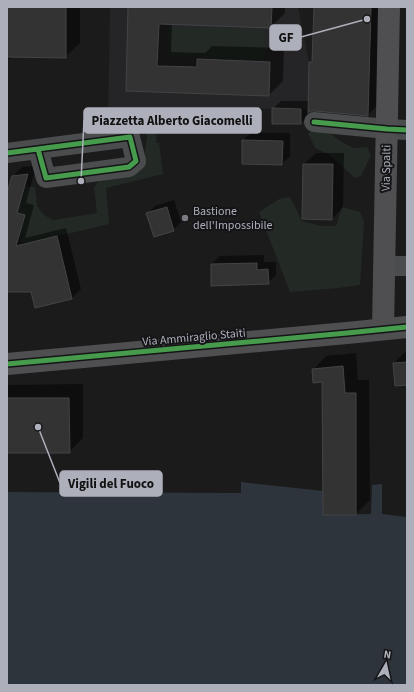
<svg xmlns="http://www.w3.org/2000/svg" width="414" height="692" font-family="'Source Sans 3',sans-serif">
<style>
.built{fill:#252527}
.green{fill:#232a25}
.water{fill:#2e343c}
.shadow{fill:#0007}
.building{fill:#333;stroke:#434447}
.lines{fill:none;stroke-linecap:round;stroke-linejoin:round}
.street{stroke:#4b4c4d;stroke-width:20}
.secondary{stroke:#4f4f52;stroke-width:22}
.cycleway-casing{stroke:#151517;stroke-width:8}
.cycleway{stroke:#469c4c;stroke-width:5}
.poi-dot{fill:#7a7b82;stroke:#151517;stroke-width:1.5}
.labels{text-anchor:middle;stroke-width:4;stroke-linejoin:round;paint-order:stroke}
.street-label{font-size:12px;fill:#adafba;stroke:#151517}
.poi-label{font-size:12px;fill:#adafba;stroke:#151517;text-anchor:start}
.leader{fill:none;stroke:#adafba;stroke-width:1.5}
.callout-dot{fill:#adafba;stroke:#151517;stroke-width:1.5}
.callout{fill:#adafba;stroke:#adafba;stroke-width:1.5}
.callout-label{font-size:13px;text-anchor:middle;font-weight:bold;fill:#111}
</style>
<rect width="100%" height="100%" fill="#1b1b1b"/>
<polygon class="built" points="110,7 298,7 309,62 308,109 213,108 108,118"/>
<g class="green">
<polygon points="167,26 265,29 264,60 166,56"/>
<polygon points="158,113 156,143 159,143 163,174 106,188 109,224 33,242 20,242 21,228 25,215 17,213 24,186 35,187 37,206 44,215 53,220 97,213 94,187 98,182 137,169 142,161 145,152 150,114"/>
<polygon points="322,125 337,139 353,148 367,147 371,155 361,176 355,178 330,155 315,148 308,133"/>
<polygon points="290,197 302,221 321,226 336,226 342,207 360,212 364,222 360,285 338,288 290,292 259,212 281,198"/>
</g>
<polygon class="water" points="241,482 323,491 323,515 371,514 372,485 382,484 382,514 407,517 407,685 7,685 7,492 241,493"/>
<g class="shadow">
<polygon points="7,7 80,7 80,43 65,57 12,56 7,61"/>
<polygon points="129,7 285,7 285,13 271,27 172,23 171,52 205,53 212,46 284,48 283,81 269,95 127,90"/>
<polygon points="315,7 384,7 381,101 368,115 315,110 308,111 308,116 301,123 273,109 281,101 309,101 310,63 313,59"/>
<polygon points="251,133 290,133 290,156 282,164 243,140"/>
<polygon points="316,153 344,153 343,207 332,219 303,218 304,164"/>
<polygon points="36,166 26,203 34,205 25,238 66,228 81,289 72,298 32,291 7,291 7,197 12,177 22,167"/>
<polygon points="174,200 181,222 173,230 148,214 155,206"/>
<polygon points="264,255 264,262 276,262 276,275 268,283 212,285 212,264 220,256"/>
<polygon points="405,352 407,352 407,384 394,363"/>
<polygon points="356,353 358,380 369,380 370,500 356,514 324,514 323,381 313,370 326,356"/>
<polygon points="83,384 83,438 69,452 7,452 7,386 8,385"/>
</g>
<g class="building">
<polygon points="7,7 66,7 66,58 7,57"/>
<polygon points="128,7 272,7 271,28 159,24 157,66 197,67 197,59 270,62 269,96 126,91"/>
<polygon points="314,7 371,7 368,116 315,111 310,111 308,113 309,62 312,62"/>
<polygon points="272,108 301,109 301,124 272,124"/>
<polygon points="242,140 283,141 282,165 242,164"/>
<polygon points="303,164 333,164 332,220 302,219"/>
<polygon points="28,174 17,213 25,215 16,246 57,236 72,299 35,308 31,292 7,292 7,193 12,176"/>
<polygon points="167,207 174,231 154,237 146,213"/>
<polygon points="257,263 257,270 268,269 269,284 211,286 211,264"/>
<polygon points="407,362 407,385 395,386 393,363"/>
<polygon points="343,366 345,393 356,393 356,515 323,515 322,382 313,383 312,369"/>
<polygon points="7,398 69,398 70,453 7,453"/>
</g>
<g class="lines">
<g class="street">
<polyline points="314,122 387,129 407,130"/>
<polyline points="7,153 130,137 136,161 129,167 46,178 38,149"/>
<polyline points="384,266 407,266"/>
</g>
<g class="secondary">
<polyline points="383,329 389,7"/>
<polyline points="7,364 347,333 407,327"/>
</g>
<g class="cycleway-casing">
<g id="cycleway">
<polyline points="314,122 387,129 407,130"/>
<polyline points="7,153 130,137 136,161 129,167 46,178 38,149"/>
<polyline points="7,364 347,333 407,327"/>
</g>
</g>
<use href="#cycleway" class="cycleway"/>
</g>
<circle class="poi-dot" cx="185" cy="218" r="4"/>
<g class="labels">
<g class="street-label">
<text transform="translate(386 168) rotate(-89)" y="4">Via Spalti</text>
<text transform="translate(194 337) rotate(-5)" y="4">Via Ammiraglio Staiti</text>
</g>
<g class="poi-label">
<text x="193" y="215">Bastione<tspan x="193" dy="14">dell'Impossibile</tspan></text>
</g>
</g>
<path class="leader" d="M367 19L301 37M81 181L84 120M38 427L60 483"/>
<g class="callout-dot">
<circle cx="367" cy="19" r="4"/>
<circle cx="81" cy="181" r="4"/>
<circle cx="38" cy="427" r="4"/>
</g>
<g class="callout">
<rect x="270" y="25" width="31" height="25" rx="4"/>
<rect x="84" y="108" width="177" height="25" rx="4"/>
<rect x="60" y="471" width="102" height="25" rx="4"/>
</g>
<g class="callout-label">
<text x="286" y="42">GF</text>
<text x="172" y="125">Piazzetta Alberto Giacomelli</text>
<text x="111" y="488">Vigili del Fuoco</text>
</g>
<rect width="414" height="692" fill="none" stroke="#adafba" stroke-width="16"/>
<g transform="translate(386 664) rotate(9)" stroke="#151517" stroke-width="3" paint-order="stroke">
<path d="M0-3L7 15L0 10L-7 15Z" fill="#adafba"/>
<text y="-6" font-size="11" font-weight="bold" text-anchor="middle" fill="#adafba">N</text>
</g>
</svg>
